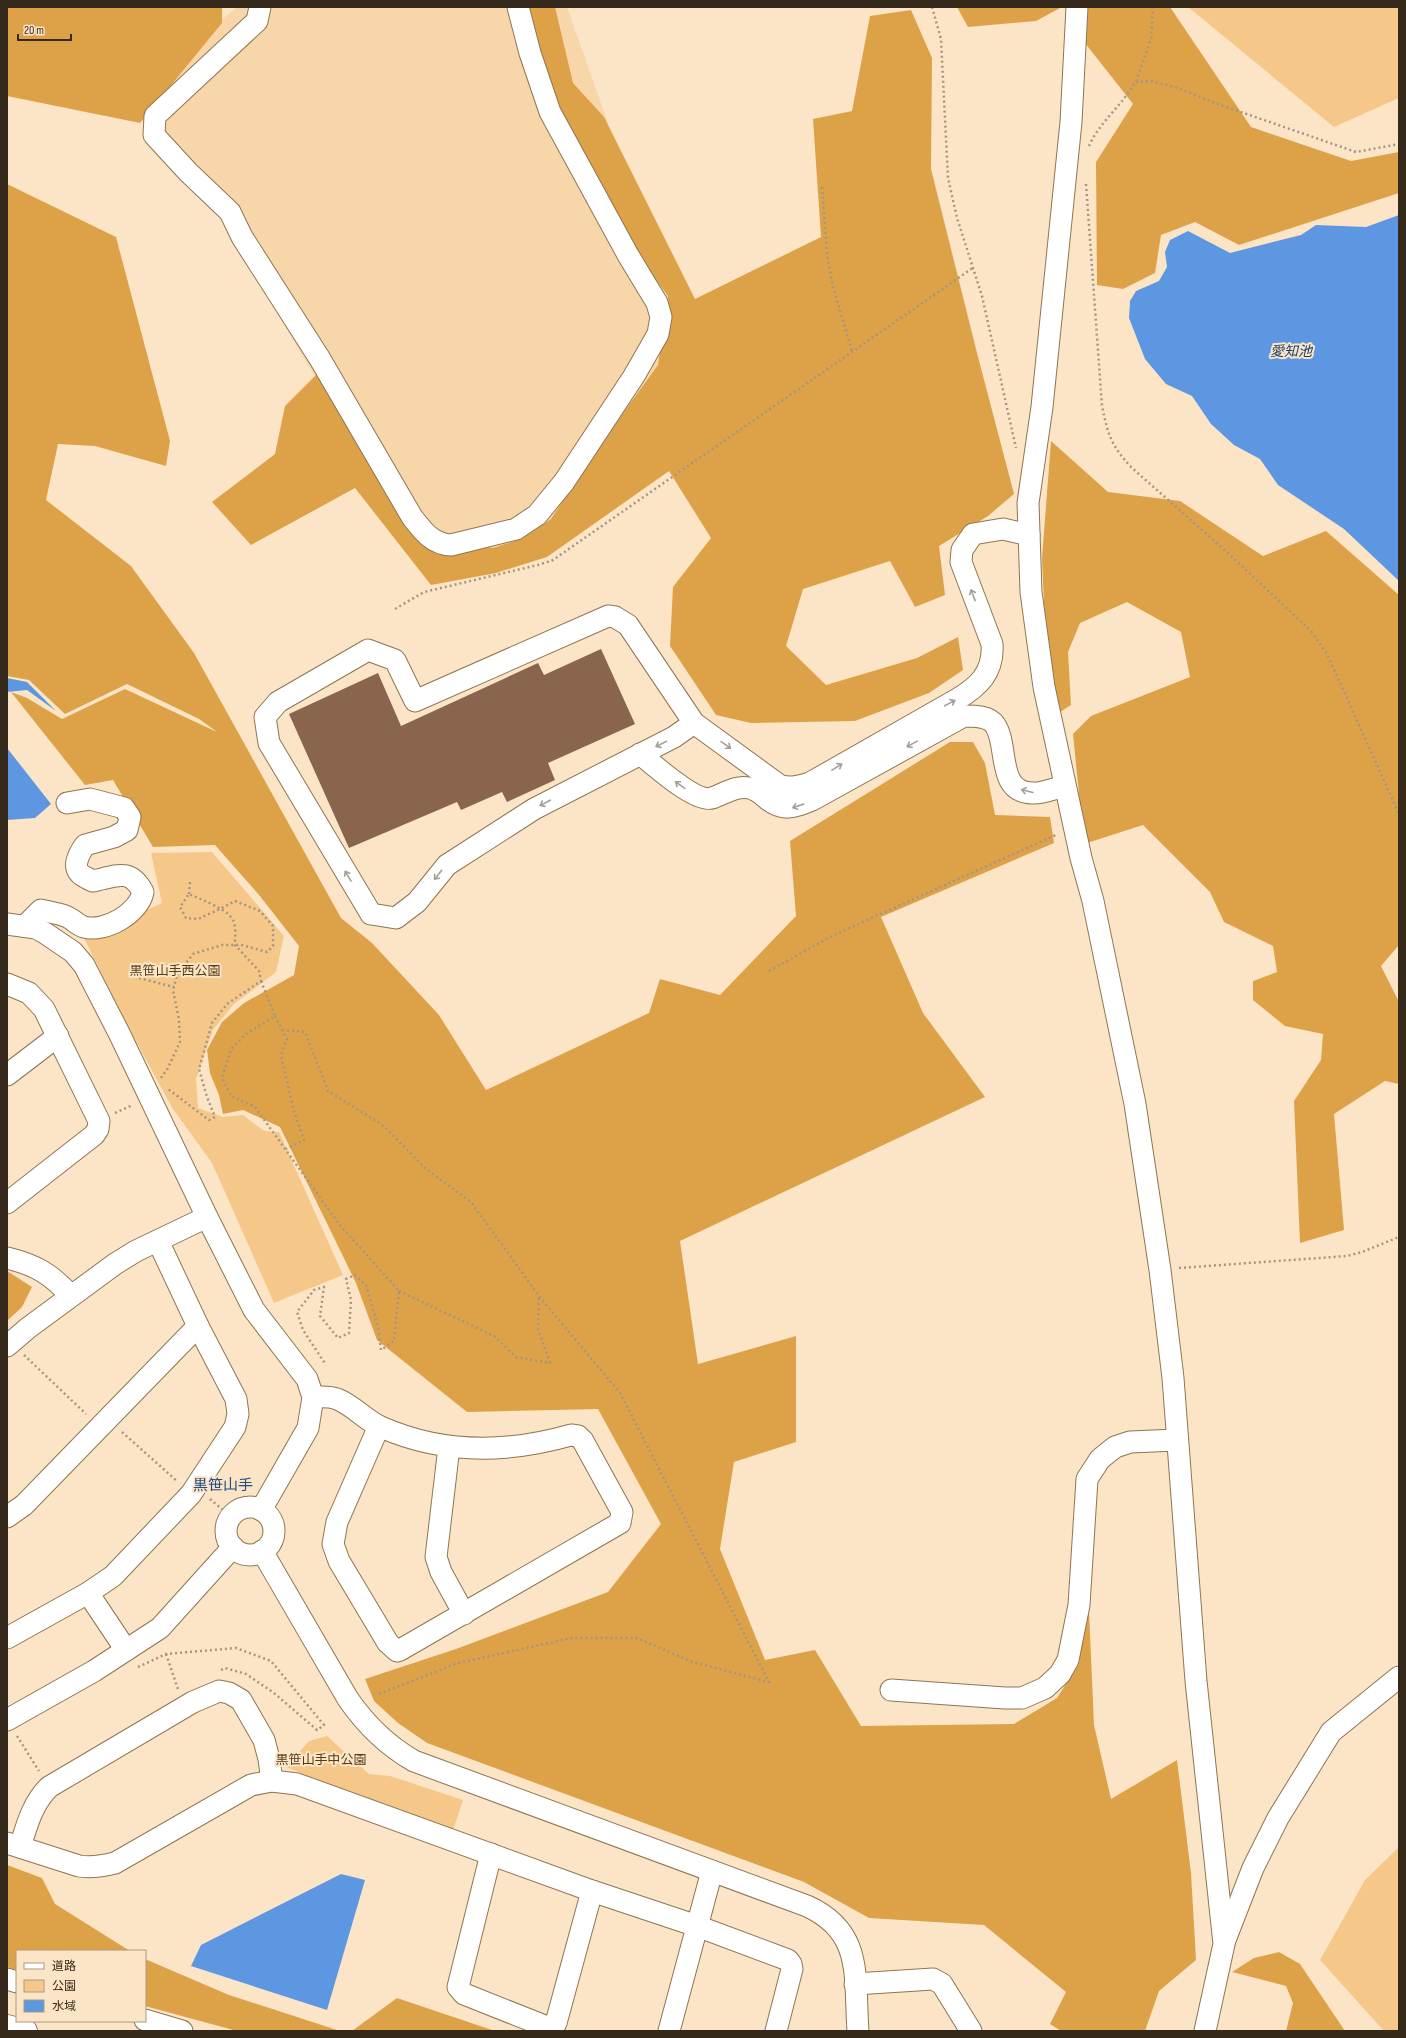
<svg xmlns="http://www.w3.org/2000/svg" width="1406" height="2038" font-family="'Sofia Sans Condensed','Noto Sans JP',sans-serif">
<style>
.built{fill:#f7d6a9}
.green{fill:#f5c88a}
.forest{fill:#dda247}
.water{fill:#5d97e2}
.building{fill:#89654d}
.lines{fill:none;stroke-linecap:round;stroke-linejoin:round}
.minor-casing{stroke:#8e7552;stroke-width:23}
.highway-casing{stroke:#8e7552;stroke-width:24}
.path{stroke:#a7957d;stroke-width:2.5;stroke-dasharray:2 3;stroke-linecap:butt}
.minor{stroke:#fff;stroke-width:21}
.highway{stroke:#fff;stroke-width:22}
.oneway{stroke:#a49f98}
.labels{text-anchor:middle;stroke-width:4;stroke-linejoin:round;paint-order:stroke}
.park-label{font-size:13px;fill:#533b15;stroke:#fce5c6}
.water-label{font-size:14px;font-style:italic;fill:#173e6f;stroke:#fce5c6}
.quarter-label{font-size:15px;fill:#244e83;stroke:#fce5c6}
</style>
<rect width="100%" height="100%" fill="#fce5c6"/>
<polygon class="built" points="237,7 567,7 689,353 549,537 490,558 414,543 220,217 125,100"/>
<g class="green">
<polygon points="1188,7 1399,7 1399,98 1334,127"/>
<polygon points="212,852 284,936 276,972 233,1005 213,1030 196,1079 198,1108 223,1117 243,1115 264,1131 279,1132 343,1275 274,1303 212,1163 173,1109 126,1023 84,938 162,903 151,853"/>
<polygon points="327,1736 369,1774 390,1776 463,1800 452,1833 286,1767 309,1741"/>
<polygon points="1399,1847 1399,2031 1384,2031 1320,1960 1365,1880"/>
</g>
<g class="forest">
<polygon points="7,7 222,7 222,23 140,123 7,96"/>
<polygon points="513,7 555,7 573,83 604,117 695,299 821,237 813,119 852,111 870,16 911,10 932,58 931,169 977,353 1014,494 988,516 939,546 945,595 915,607 890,561 803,589 786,646 826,685 917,658 958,637 963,670 929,693 855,721 751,723 716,715 670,646 673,587 711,538 669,471 547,557 496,573 431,585 355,488 251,545 212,502 275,454 285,406 321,370 426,541 493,548 521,539 551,519 602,442 658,365 668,296 622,234 543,104"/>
<polygon points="957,7 1062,7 1036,21 968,27"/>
<polygon points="1083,7 1170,7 1251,127 1351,161 1399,152 1399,193 1239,245 1195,222 1161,235 1155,273 1123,289 1097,285 1096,162 1133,104 1081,38"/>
<polygon points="7,184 116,237 170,441 166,466 95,446 58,444 46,500 131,566 194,653 341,918 372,943 439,1015 486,1090 649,1013 660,979 720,995 796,916 790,841 950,742 973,742 985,763 995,815 1050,817 1054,843 881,917 923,1013 985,1097 680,1241 698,1364 796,1336 796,1442 734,1462 720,1549 765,1660 815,1650 861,1726 1014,1724 1057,1698 1079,1664 1088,1588 1094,1725 1111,1799 1177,1760 1191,1873 1196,1960 1159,1991 1145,2031 1061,2031 1050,2024 1066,1992 984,1925 869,1918 804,1882 427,1743 398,1723 374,1701 365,1679 456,1649 608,1592 661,1524 598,1409 467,1412 377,1340 356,1283 280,1127 243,1110 223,1114 219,1095 210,1073 207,1050 222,1022 244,1003 294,975 299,946 259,895 215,845 153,847 113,780 85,785 11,692 27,698 62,719 125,689 217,732 199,719 127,684 65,714 29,680 7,676"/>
<polygon points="1051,441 1108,492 1180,501 1263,556 1326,531 1399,595 1399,945 1381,966 1399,1002 1399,1084 1385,1081 1334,1114 1344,1230 1300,1243 1294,1101 1321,1060 1323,1034 1285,1026 1253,1000 1253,981 1277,972 1273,946 1224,922 1210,892 1143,825 1084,844 1073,734 1091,716 1190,677 1181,632 1127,602 1080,623 1068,652 1071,705 1060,712 1047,673 1042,558"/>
<polygon points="7,1271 32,1287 22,1307 7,1321"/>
<polygon points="7,1865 42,1878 55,1904 130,1951 17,1951 17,1970 7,1967"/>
<polygon points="1279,1952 1300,1964 1345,2031 1286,2031 1293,2003 1286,1986 1232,1972 1254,1958"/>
<polygon points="145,1959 229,1995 340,2031 237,2031 145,2006"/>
<polygon points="397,1998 495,2031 352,2031"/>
</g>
<g class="water">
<polygon points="1399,215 1399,581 1344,529 1278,485 1260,459 1234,445 1211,424 1192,396 1166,384 1145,359 1129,318 1130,301 1136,291 1159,281 1167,267 1165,252 1170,240 1188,231 1230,253 1301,235 1316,225 1366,227"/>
<polygon points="7,678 27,682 56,711 27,690 7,692"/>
<polygon points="7,748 51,804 35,818 7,820"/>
<polygon points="341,1874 365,1880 327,2010 191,1966 201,1945"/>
</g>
<polygon class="building" points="601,649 635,724 548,763 555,780 507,802 502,792 461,810 457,802 349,848 289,714 378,673 401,726 538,663 544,675"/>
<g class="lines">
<g class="minor-casing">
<g id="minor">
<path d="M260,7l-3,14 -102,95 -1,19 34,37 42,40 12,25 78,122 92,158c11,14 20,27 39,28l65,-16 21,-14 27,-33 70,-106 24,-42 3,-17 -4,-14 -29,-48 -78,-143 -20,-59 -12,-46"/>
<polyline points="1077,7 1071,122 1042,407 1028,503 1031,592 1044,687 1081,858 1093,901 1135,1104 1160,1270 1173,1378 1196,1681 1224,1944 1205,2031"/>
<path d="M694,723l-20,14 -140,72 -87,56 -30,37 -21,16 -25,-4 -102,-171 -4,-26 13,-15 90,-52 27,10 20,41 193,-85 7,1 13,8 66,98 85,62c11,4 21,1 31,-2l146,-83c22,-13 38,-27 36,-56l-31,-82 1,-12 11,-16 30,-5 26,6"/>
<path d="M640,754c13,10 55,49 72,44 12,-4 24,-13 37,-10 6,1 11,5 16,9 16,15 29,11 47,3l152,-84c11,0 25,0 31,9 14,20 1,67 37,68 10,1 23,-5 33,-7"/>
<polyline points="7,924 36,928 45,933 73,952 84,965 119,1033 207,1217 254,1310 307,1379 313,1397 308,1428 261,1510"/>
<path d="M25,926l16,-16c7,2 16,3 24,6 7,2 12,9 19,11 21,6 55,-14 59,-35 -11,-21 -22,-18 -41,-13 -3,0 -7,2 -9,2 -3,-1 -6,-3 -8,-4 -15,-7 -7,-22 0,-32l29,-8 13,-7 3,-13 -6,-9 -34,-9 -23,4"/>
<polyline points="7,984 29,993 44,1009 99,1121 98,1129 94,1135 7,1203"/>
<polyline points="7,1075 58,1036"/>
<path d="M7,1258c29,7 44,16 64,38"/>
<polyline points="7,1346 28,1328 115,1264 136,1251 207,1217"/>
<path d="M313,1397c7,0 17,-1 24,2 16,6 28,21 44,28 61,27 127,26 190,8l7,1 5,5 39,71 -2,11 -220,127 -3,1 -9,-8 -49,-82 -6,-17 4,-22 42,-96"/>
<polyline points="449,1447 436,1557 441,1572 464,1614"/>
<circle cx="250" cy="1531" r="24"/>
<polyline points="7,1517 24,1505 198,1326"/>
<path d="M262,1551l86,148c18,26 38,46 66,62l393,145c57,26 47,71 51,125"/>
<polyline points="88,1593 126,1650"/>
<polyline points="7,1638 88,1593 113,1576 191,1494 235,1427 238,1414 236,1399 198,1326 158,1241"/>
<polyline points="891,1690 1005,1698 1022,1698 1045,1688 1060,1674 1068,1660 1079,1605 1087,1479 1100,1459 1115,1447 1130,1442 1177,1440"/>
<polyline points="7,1720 94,1671 160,1628 233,1547"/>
<path d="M7,1843l72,23c13,2 24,0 36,-3l136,-78 21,-4 25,3 295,107 105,35 91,34 3,4 1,5 -16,62"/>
<path d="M20,1847c7,-22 12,-43 29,-60l144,-85 26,-11 10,2 12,7 23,40 5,19 3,22"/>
<polyline points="491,1854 458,1987 464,1994 547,2027 552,2027 556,2023 592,1891"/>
<polyline points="1225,1940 1253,1868 1278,1818 1331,1732 1399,1677"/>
<polyline points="7,1979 17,1982"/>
<polyline points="855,1984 933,1979 942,1984 971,2031"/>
<polyline points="145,2020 182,2031"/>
<polyline points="669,2031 712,1871"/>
</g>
</g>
<g class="highway-casing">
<polyline id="highway" points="7,2026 26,2031"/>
</g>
<g class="path">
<polyline points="932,7 941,39 948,178 957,218 982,296 1016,448"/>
<polyline points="1136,81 1151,39 1153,7"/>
<path d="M1089,146c11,-25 34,-41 46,-64l15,-1 25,6 40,16 141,49 43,-8"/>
<path d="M1086,184l16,222c6,29 9,39 29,61l97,86 83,78 16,23 72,160"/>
<polyline points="822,187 827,254 833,287 852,351"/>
<polyline points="395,609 424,592 538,565 553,560 974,267"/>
<polyline points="189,894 190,882"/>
<polyline points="769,971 834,935 1058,834"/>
<polyline points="139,978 174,987"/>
<polyline points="261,981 275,1016 246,1034 231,1049 222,1078 231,1096 255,1107 339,1224 399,1291 394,1341 381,1350 378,1327 366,1285 355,1275 346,1279 351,1300 349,1333 338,1338 320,1316 324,1287 314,1290 297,1312 303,1330 326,1365"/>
<polyline points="275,1016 287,1039 281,1055 293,1108 304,1140 286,1149"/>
<polyline points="282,1030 305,1032 328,1091 384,1126 425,1168 471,1202 539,1296 620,1393 769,1682 692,1662 637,1638 572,1638 458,1663 379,1694"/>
<path d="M161,1078l7,-10 12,-26 -1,-22 -6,-30 4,-15 16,-21 29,-9h20l25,7 6,-6v-20l-13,-15 -25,-10 -15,8 -22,10 -12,-1 -6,-11 9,-13c11,5 35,14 42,23 6,7 4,20 4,28l24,26 2,10 -34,23 -15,19 -13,46 8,28 8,20 -6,3 -41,-31"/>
<polyline points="115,1113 133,1105"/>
<polyline points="1179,1268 1347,1256 1362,1252 1399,1237"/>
<polyline points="399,1291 494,1336 516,1357 550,1363 538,1329 539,1297"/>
<polyline points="24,1355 86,1414"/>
<polyline points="122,1432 178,1482"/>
<polyline points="210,1499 231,1517"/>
<polyline points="166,1654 178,1689"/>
<polyline points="138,1667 166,1654 236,1648 271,1661 324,1725 317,1730 274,1693 246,1674 225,1668 219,1671"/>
<polyline points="17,1736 39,1771"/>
</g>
<use href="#minor" class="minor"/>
<use href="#highway" class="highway"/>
</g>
<defs><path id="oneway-shaft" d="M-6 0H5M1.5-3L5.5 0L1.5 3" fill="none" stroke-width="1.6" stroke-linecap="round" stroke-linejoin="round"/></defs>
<g class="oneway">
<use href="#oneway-shaft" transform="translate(973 595) rotate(-111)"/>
<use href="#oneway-shaft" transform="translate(950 703) rotate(-28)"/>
<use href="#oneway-shaft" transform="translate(661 744) rotate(154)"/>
<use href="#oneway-shaft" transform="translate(912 744) rotate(151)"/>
<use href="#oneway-shaft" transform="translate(726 745) rotate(35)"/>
<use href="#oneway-shaft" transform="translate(837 767) rotate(-31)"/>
<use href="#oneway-shaft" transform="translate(680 785) rotate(-145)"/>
<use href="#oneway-shaft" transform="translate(1027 791) rotate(-166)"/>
<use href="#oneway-shaft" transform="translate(545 803) rotate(152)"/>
<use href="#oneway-shaft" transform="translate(798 806) rotate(161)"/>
<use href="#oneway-shaft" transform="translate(438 875) rotate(128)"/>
<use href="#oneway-shaft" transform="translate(348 876) rotate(-121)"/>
</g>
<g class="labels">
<g class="park-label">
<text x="175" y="975">黒笹山手西公園</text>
<text x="321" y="1764">黒笹山手中公園</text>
</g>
<g class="water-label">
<text x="1291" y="356">愛知池</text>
</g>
<g class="quarter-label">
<text x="223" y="1490">黒笹山手</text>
</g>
</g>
<rect width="1406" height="2038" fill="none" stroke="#34291a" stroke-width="16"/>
<rect x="16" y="1950" width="130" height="72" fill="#fce5c6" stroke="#ac9a81"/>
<rect x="24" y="1963" width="20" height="6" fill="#ffffff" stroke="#ac9a81"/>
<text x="52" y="1970" font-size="12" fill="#34291a">道路</text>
<rect x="24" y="1980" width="20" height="12" fill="#f5c88a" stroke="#ac9a81"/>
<text x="52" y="1990" font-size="12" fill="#34291a">公園</text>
<rect x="24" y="2000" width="20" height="12" fill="#5d97e2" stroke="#ac9a81"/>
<text x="52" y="2010" font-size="12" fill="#34291a">水域</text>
<path d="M18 34v6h53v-6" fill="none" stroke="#34291a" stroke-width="2"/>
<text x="24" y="34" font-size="12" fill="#34291a" stroke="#fce5c6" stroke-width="3" paint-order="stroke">20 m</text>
</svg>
